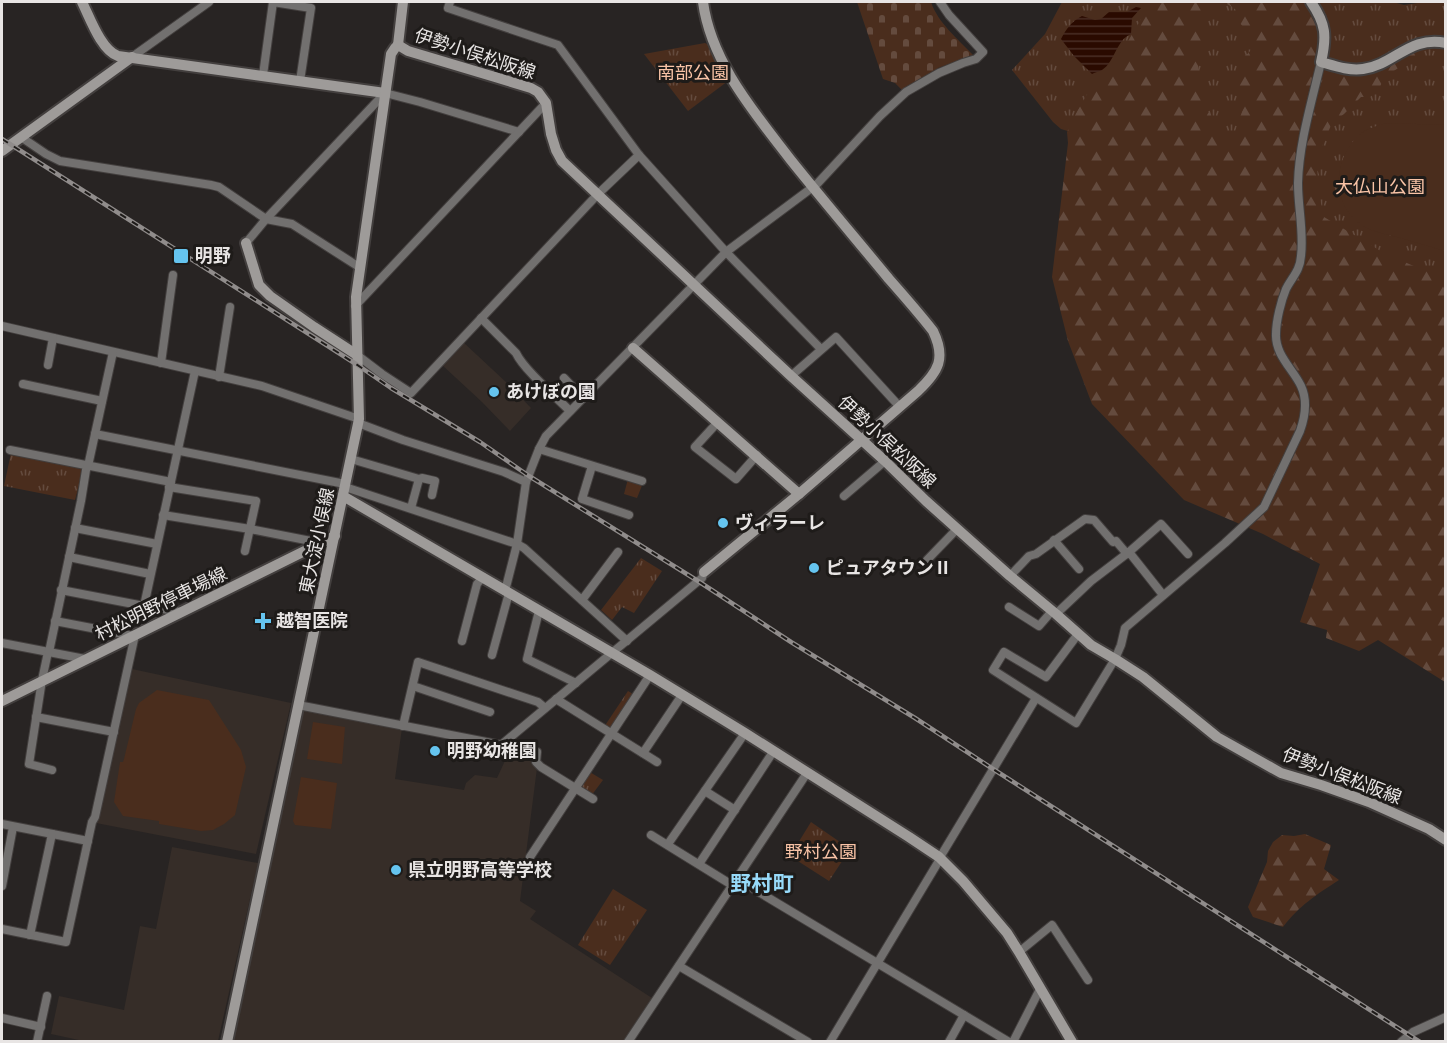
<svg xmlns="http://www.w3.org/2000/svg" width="1447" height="1043" font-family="Barlow,'Noto Sans JP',sans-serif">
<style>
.built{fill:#362d28}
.grass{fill:url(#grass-tufts)}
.forest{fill:url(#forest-firs)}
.cemetery{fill:url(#cemetery-stones)}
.pitch{fill:#4a2d1d}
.water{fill:url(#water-rules)}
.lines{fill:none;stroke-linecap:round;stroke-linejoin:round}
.street-casing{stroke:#433f3e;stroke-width:10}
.secondary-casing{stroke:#433f3e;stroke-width:14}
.street{stroke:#72706f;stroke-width:8}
.secondary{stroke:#9e9b99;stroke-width:10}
.rail-casing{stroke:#908c8b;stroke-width:4.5}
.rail{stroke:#1e1b19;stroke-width:2;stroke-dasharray:7;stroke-linecap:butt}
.poi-dot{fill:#65c4ef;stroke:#1e1b19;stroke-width:2}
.labels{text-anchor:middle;stroke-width:6;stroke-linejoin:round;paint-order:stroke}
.street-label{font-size:18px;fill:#e8e5e4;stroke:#1e1b19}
.park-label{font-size:18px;fill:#f9c3a6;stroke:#1e1b19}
.poi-label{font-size:18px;font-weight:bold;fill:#e8e5e4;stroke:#1e1b19;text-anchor:start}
.quarter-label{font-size:21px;font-weight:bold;fill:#97daf9;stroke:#1e1b19}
</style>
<defs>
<pattern id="grass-tufts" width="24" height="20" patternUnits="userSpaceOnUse" patternTransform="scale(1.5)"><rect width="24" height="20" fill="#4a2d1d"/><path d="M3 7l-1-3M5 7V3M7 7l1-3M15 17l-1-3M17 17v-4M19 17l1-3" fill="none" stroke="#644b3e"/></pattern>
<pattern id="forest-firs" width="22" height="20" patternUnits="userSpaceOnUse" patternTransform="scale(1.5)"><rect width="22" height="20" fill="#4a2d1d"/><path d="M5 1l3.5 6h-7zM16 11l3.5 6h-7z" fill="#644b3e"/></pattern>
<pattern id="cemetery-stones" width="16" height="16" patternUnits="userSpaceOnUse" patternTransform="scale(1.5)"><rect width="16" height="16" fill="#4a2d1d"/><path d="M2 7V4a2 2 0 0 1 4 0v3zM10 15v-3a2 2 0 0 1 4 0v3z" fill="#644b3e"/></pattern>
<pattern id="water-rules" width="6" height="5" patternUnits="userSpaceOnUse" patternTransform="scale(1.5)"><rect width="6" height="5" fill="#2a0a00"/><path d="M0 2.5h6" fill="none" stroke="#492e25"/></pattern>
</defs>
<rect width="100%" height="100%" fill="#282423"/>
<g class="built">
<polygon points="463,342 507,383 531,408 510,431 482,402 442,365"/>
<polygon points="132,669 291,703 256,854 96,823"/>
<polygon points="302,710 402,728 395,779 464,790 466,783 475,775 497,778 510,750 534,756 537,768 520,901 536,911 530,919 652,998 624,1041 231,1042"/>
<polygon points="172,847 258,863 218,1041 88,1042 51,1034 59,996 124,1010 140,926 156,929"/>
</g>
<g class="grass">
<polygon points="1062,2 1393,2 1404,5 1424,2 1445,2 1445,281 1071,132 1061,129 1053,122 1012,70 1045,34"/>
<polygon points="705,43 709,45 728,81 688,111 644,54"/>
<polygon points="11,453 81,466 83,470 75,500 4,486"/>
<polygon points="628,479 643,483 637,498 624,494"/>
<polygon points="641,558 662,571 634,613 622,607 612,620 601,610"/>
<polygon points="628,691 633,694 609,731 604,727"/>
<polygon points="588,771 603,780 591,796 577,788"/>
<polygon points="811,822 850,849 829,881 790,856"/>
<polygon points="613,889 647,910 610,965 578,945"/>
</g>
<g class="forest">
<path d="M1151,2h54l-8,79 7,25 14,19 3,13 13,-3 12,-35c-12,-6 -16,-9 -16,-24l9,-4c2,-5 -1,-9 1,-14 8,-3 11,-6 13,-15l-8,-8v-6l-6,-7v-8l-4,-5 -11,-7h81c5,8 11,17 13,26 5,17 -1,37 -4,54l7,1 6,-8 8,-4 78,-20 8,-1 3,2 -40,25 -4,10 -10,10h-9l-17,17 -12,9 -15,35 1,32 6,27 60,36 32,14 22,1 7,2v412l-67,-42 -19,11 -33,-13 1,-8 -27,-8 20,-58 -57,-30 -79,-34 -92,-96 -24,-63 -16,-64 16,-134 -1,-11 10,-21 17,-28 23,-23z"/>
<path d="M1305,834l26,11 -7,24 15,11c-23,15 -39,25 -56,47l-30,-10 -5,-10 19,-45 1,-11 5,-9 9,-7 12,1z"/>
</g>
<path class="cemetery" d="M857,2h74c7,21 27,37 42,53l-35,13 -2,4 -34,18 -7,-7 -12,-4z"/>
<g class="pitch">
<path d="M1386,123l59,2v126c-16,-5 -32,-9 -48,-14 -12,-3 -25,-5 -35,-12 -31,-20 -29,-64 -5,-88 8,-8 19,-11 29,-14z"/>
<polygon points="157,690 209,700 241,750 246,767 235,815 224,824 213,830 201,831 159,824 159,821 123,816 114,802 120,762 123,762 124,759 136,709 139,703"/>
<polygon points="313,722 345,727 342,764 307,759"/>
<polygon points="301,777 337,783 331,829 295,825 293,821"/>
</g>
<path class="water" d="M1136,7l5,1 -9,10 -1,16c-15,6 -16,28 -29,36 -2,1 -8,3 -10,4l-18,-18 -13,-17c6,-11 10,-17 21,-23l13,4 6,-1 8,-7h18z"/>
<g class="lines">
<g class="street-casing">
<g id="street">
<polyline points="450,2 448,8 558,45 639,155 726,252 821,349"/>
<polyline points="132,57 209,2"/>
<polyline points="263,75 273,2 311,8 300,81"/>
<polyline points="21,137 46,154 60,161 211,185 219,187 266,219 292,224 359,267"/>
<polyline points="246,243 266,219 385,93 420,102 519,132"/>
<polyline points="355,306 546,103"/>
<path d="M481,318l35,35c8,17 40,44 54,58"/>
<polyline points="2,326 262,386 359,419"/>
<polyline points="357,355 382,374 411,393 598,194 639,155"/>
<polyline points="161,363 173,275"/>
<polyline points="48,365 53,338"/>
<polyline points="791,376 836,337 899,406"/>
<polyline points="219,377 230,307"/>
<polyline points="564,378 583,398"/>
<polyline points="23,384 102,401"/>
<polyline points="358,423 403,440 504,472 526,482"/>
<polyline points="717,423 695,447 736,479 757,455"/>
<polyline points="95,434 345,484"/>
<polyline points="539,449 642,481"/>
<polyline points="10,450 171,482"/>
<polyline points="351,459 419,479 411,508"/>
<polyline points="592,466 582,499 629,515"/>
<polyline points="419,479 422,478 435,481 432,495"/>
<polyline points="169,487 256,501 245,551"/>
<polyline points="345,487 517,544 524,548 627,641"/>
<polyline points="844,496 885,461"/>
<polyline points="163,515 250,529 321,543"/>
<polyline points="75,528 157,544"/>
<polyline points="1054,540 1079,569"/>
<polyline points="69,557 150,574"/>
<polyline points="927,560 957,529"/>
<polyline points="1010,576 1029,556 1036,554 1085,519 1094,520 1113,542 1116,541 1127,554"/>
<polyline points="61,590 144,606"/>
<polyline points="505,591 517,544 526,482 539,449 546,436 726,252 817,184 880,116 906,92 939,73 963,63 976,59 983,52 949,15 940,2"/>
<polyline points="1163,595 1129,552 1161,524 1188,554"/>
<polyline points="582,600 618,552"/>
<polyline points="1009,607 1039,626 1052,611"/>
<polyline points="539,611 527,659 576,683"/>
<polyline points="181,612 144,606 195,371"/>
<polyline points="1056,614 1091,581 1129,552"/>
<polyline points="55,621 133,636"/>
<path d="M1078,634l-32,43 -42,-25 -11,18 83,53 39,-64 6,-14 4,-17 100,-85 39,-36 36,-76c5,-14 8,-30 1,-45 -8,-17 -26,-31 -25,-52 0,-13 5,-33 10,-45 6,-12 14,-18 15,-33 3,-24 -3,-48 -3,-73 1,-40 14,-82 23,-121"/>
<polyline points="462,641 477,584 483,577"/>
<polyline points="2,643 85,659"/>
<polyline points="48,652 42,680 29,764 52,770"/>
<polyline points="49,652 81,501 86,470 88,466 113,352"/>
<polyline points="492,655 509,593"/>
<polyline points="413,686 490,712"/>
<polyline points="556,699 657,762"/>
<polyline points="298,705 537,752 536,762 541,767 593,799"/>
<polyline points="36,717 114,732"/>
<polyline points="403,726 418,662 538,702 545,708"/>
<polyline points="501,745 702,578 704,572"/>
<polyline points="643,753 682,695"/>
<polyline points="705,791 735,810"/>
<polyline points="2,824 88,841"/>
<polyline points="651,835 732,885"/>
<polyline points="668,844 745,733"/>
<polyline points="530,857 650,675"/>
<polyline points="939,857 942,854 1036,698"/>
<polyline points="699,864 773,752"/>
<polyline points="737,879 1009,1042"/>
<polyline points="2,886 13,827"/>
<polyline points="2,929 66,942 92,822 95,817 135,635"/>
<polyline points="30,935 52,834"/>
<polyline points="1019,952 1052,925 1088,980"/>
<polyline points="679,966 808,1042"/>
<polyline points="2,1018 41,1027"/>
<polyline points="37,1042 47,996"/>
<polyline points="628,1042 807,773"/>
<polyline points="830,1042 940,859"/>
<polyline points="949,1042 964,1015"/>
<polyline points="1013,1042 1040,989"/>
<polyline points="1401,1042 1413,1032 1446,1017"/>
</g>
</g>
<g class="secondary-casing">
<g id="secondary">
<path d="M82,2c8,16 19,48 36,54l267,37"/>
<path d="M703,2c8,60 51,110 87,157 32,40 66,80 99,120 15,17 30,34 44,52 13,27 6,40 -15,60l-119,103 -95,78"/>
<path d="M1311,2c15,22 16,34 10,60 14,4 28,9 42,7 31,-4 47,-34 83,-26"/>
<polyline points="398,45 408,51 495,77 531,88 538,92 546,103 551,134 556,150 562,161 791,376 885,461 926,501 1010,576 1056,614 1091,645 1115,659 1143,677 1217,737 1281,773 1321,785 1369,802 1429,829 1446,840"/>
<polyline points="398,45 403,2"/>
<polyline points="2,151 132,57"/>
<polyline points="246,243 259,285 270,296 314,327 357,355"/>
<polyline points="633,348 799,494"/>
<polyline points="343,496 650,675 745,733 909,837 939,857 963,881 1007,933 1019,952 1072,1042"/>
<polyline points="2,701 335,536"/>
<polyline points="227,1042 359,419 356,297 391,54 395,48 398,45"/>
</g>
</g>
<use href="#street" class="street"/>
<use href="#secondary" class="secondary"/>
<g class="rail-casing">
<polyline id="rail" points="2,139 356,364 391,388 480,442 529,476 698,581 791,642 915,718 993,769 1420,1042"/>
</g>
<use href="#rail" class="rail"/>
</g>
<g class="poi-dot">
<rect x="173" y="248" width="16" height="16" rx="3"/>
<circle cx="494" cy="392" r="6"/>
<circle cx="723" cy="523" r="6"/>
<circle cx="814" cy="568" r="6"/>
<path d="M260 612h6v6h6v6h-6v6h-6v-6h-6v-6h6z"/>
<circle cx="435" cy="751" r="6"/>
<circle cx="396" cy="870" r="6"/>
</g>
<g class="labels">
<g class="street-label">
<text transform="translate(475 54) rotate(18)" y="6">伊勢小俣松阪線</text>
<text transform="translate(887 442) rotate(43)" y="6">伊勢小俣松阪線</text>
<text transform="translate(317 541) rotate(-78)" y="6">東大淀小俣線</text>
<text transform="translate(161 604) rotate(-26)" y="6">村松明野停車場線</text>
<text transform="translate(1342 776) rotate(21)" y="6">伊勢小俣松阪線</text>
</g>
<g class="park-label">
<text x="693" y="79">南部公園</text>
<text x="1380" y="193">大仏山公園</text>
<text x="821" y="858">野村公園</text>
</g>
<g class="poi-label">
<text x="195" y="262">明野</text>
<text x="506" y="398">あけぼの園</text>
<text x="735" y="529">ヴィラーレ</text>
<text x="826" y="574">ピュアタウンⅡ</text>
<text x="276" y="627">越智医院</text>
<text x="447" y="757">明野幼稚園</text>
<text x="408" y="876">県立明野高等学校</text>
</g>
<g class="quarter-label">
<text x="762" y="891">野村町</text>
</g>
</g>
<rect width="1447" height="1043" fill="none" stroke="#e8e5e4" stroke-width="6"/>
</svg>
